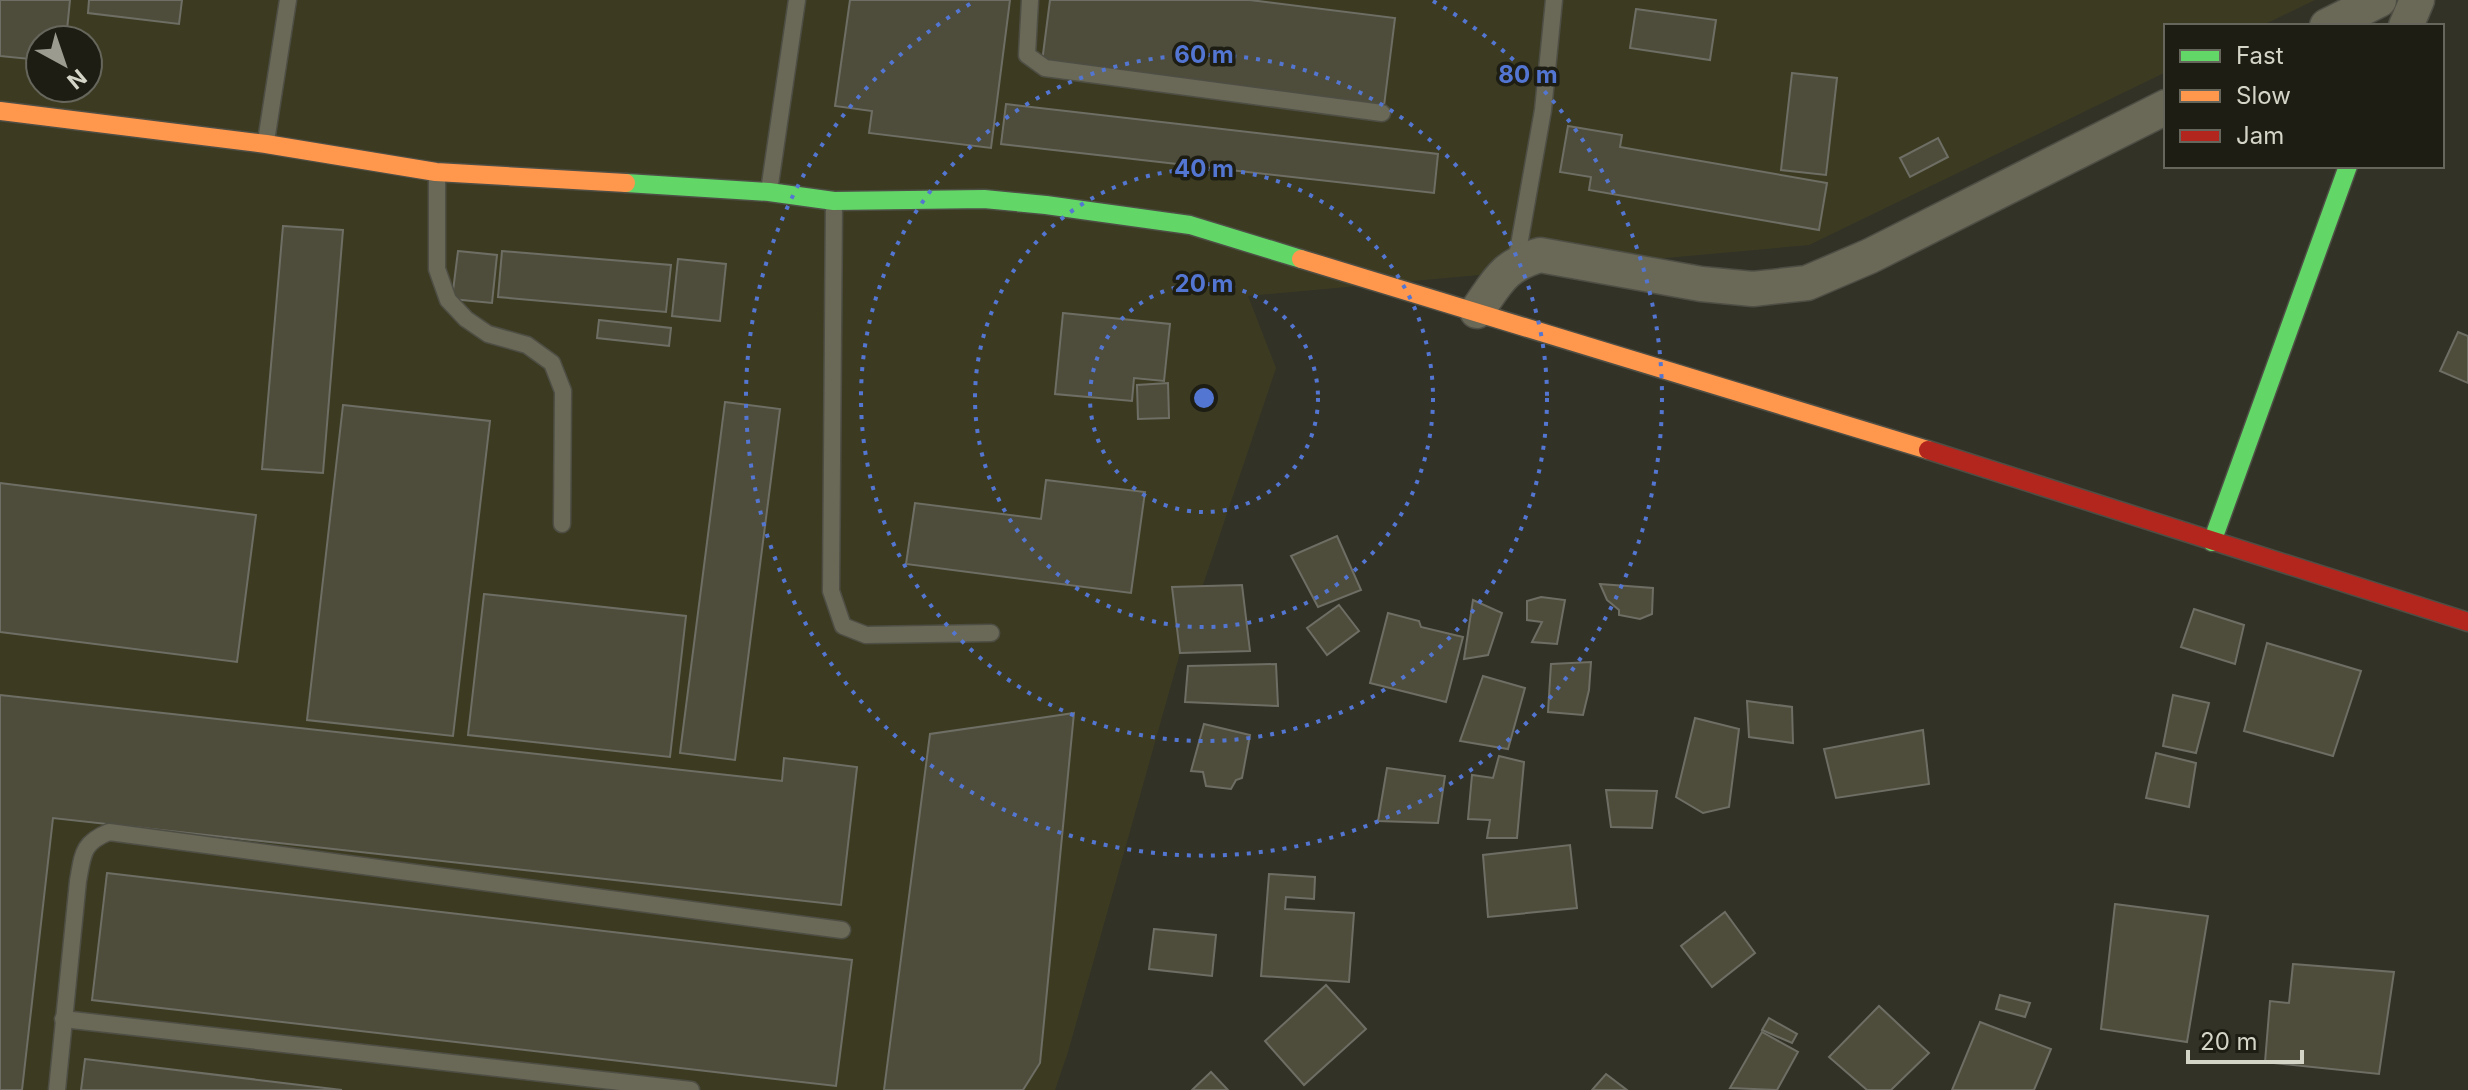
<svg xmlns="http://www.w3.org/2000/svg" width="2468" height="1090" font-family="Inter,sans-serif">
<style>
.built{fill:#3c3b22;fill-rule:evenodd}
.building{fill:#4e4d3b;stroke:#6e6e65;stroke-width:2}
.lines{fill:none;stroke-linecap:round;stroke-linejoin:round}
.lane-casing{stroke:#4e4e45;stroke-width:19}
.street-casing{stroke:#4e4e45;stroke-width:37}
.fast-casing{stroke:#4e4e45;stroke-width:21}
.slow-casing{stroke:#4e4e45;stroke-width:21}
.jam-casing{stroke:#4e4e45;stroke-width:21}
.lane{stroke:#6a6957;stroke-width:16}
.street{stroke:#6a6957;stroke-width:34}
.fast{stroke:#63d668;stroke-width:18}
.slow{stroke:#ff974d;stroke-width:18}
.jam{stroke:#b3261e;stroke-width:18}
.ring{fill:none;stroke:#5476d3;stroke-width:4;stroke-dasharray:4 8}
.centre{fill:#5476d3;stroke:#1d1d14;stroke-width:4}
.ring-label{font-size:24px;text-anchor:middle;font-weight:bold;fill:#5476d3;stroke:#1d1d14;stroke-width:7;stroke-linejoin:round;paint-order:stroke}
</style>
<rect width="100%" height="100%" fill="#323227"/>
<path class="built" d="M0,0h2315l-54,26h-95v46l-357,173 -561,51 28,72 -96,285 -112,399 -13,38h-1055zM40,40h48v48h-48z"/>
<g class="building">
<polygon points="0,0 70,0 66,40 40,40 40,60 0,56"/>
<polygon points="89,0 182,0 179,24 88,13"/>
<polygon points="850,0 1010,0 991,148 869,133 872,111 835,106"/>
<polygon points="1050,0 1250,0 1395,18 1384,106 1042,62"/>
<polygon points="1636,9 1716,20 1710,60 1630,48"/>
<polygon points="1792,73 1837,78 1826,175 1781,170"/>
<polygon points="1006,104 1438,154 1434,193 1001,144"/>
<polygon points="1568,126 1622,135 1620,147 1827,183 1819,230 1589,190 1591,177 1560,172"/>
<polygon points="1938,138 1948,157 1910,177 1900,158"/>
<polygon points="283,226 343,230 323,473 262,469"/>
<polygon points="458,251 497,255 492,303 452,299"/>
<polygon points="502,251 671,265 666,312 498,297"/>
<polygon points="678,259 726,264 720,321 672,316"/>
<polygon points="1063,313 1170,324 1164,381 1134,378 1132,401 1055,394"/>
<polygon points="599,320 671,328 669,346 597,338"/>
<polygon points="2458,332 2468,336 2468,383 2440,371"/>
<polygon points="1168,383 1169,418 1138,419 1137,385"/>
<polygon points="725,402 780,409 735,760 680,753"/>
<polygon points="343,405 490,421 453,736 307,720"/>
<polygon points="1046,480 1145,492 1131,593 906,564 915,503 1041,519"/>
<polygon points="0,483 256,515 237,662 0,632"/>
<polygon points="1337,536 1361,590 1318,607 1291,556"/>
<polygon points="1600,584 1653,588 1652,614 1640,619 1619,615 1619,610 1607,600"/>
<polygon points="1242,585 1250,651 1180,653 1172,587"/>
<polygon points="484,594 686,616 670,757 468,735"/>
<polygon points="1541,597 1565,600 1557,644 1532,642 1542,622 1527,620 1527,601"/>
<polygon points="1473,600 1502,613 1488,655 1464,659"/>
<polygon points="1339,605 1359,631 1327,655 1307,628"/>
<polygon points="2194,609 2244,625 2235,664 2181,647"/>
<polygon points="1388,613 1419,621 1421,627 1463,637 1446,702 1370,683"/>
<polygon points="2267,643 2361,671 2333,756 2244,731"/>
<polygon points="1591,662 1589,690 1583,715 1548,712 1551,664"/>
<polygon points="1276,664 1278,706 1185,702 1188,666"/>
<polygon points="1483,676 1525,688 1508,749 1460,741"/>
<polygon points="0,695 782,781 784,758 857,767 841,905 53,818 22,1090 0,1090"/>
<polygon points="2173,695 2209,703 2196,753 2163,746"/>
<polygon points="1747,701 1792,707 1793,743 1749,737"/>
<polygon points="1074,713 1040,1063 1023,1090 884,1090 930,734"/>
<polygon points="1695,718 1739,729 1729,807 1703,813 1676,797"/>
<polygon points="1204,724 1250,735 1242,778 1236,780 1231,789 1206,786 1203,772 1191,771"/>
<polygon points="1923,730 1929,784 1836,798 1824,749"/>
<polygon points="2156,753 2196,763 2189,807 2146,798"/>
<polygon points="1499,756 1524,762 1517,838 1487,838 1490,820 1468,819 1472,775 1493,778"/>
<polygon points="1387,768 1445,776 1438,823 1378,821"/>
<polygon points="1606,790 1657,791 1652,828 1611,827"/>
<polygon points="1570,845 1577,908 1488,917 1483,855"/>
<polygon points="107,873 852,960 836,1086 92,1000"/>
<polygon points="1269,874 1315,877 1314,899 1286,897 1285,909 1354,913 1349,982 1261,976"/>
<polygon points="2115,904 2208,916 2187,1042 2101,1029"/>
<polygon points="1725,912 1755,953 1712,987 1681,946"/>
<polygon points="1154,929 1216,935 1212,976 1149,969"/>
<polygon points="2293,964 2394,972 2379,1074 2265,1062 2270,1001 2289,1003"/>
<polygon points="1326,985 1366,1029 1304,1085 1265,1041"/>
<polygon points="2000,995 2030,1003 2025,1017 1996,1009"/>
<polygon points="1879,1006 1929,1053 1891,1090 1867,1090 1829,1057"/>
<polygon points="1769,1018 1797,1034 1792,1043 1762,1030"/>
<polygon points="1980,1022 2051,1049 2034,1090 1952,1090"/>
<polygon points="1762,1032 1798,1052 1777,1090 1730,1088"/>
<polygon points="85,1059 342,1090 81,1090"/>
<polygon points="1211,1072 1228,1090 1192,1090"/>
<polygon points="1606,1074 1627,1090 1592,1090"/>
</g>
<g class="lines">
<g class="lane-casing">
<g id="lane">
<polyline points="1030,0 1027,55 1045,68 1382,113"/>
<polyline points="266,141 288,0"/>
<polyline points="437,175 437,269 448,300 466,319 488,334 527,345 552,363 563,391 562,524"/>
<polyline points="769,191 797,0"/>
<polyline points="834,203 831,591 843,626 866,635 991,633"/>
<polyline points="1516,262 1543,110 1554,0"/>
<polyline points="63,1019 691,1090"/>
<path d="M57,1090l21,-209c5,-27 4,-38 31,-49l733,98"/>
</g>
</g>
<g class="street-casing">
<g id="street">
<polyline points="2327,26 2379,0"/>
<polyline points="2406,26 2417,0"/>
<path d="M1477,311c21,-30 26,-45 63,-56l161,29 52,5 54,-6 63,-27 296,-149"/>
</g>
</g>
<g class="fast-casing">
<g id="fast">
<polyline points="626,183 769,192 834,201 984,199 1046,205 1190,225 1301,259"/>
<polyline points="2212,542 2348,166"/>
</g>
</g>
<g class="slow-casing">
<g id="slow">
<polyline points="0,111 266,144 436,172 626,183"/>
<polyline points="1301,259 1928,450"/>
</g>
</g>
<g class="jam-casing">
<polyline id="jam" points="1928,450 2468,622"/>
</g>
<use href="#lane" class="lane"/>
<use href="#street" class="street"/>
<use href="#fast" class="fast"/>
<use href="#slow" class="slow"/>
<use href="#jam" class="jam"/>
</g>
<g class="ring">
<circle cx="1204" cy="398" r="114"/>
<circle cx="1204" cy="398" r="229"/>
<circle cx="1204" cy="398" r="343"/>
<path d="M1433 1A458 458 0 1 1 975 1"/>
</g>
<circle cx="1204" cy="398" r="12" class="centre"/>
<g class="ring-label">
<text x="1204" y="63">60 m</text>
<text x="1528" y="83">80 m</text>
<text x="1204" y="177">40 m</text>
<text x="1204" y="292">20 m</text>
</g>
<rect x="2164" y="24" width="280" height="144" fill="#1d1d14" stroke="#66665c" stroke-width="2"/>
<rect x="2180" y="50" width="40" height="12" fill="#63d668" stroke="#66665c" stroke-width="2"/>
<text x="2236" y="64" font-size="24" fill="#d4d4c7">Fast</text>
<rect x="2180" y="90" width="40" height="12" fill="#ff974d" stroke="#66665c" stroke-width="2"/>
<text x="2236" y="104" font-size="24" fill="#d4d4c7">Slow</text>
<rect x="2180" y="130" width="40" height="12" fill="#b3261e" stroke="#66665c" stroke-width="2"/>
<text x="2236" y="144" font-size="24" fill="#d4d4c7">Jam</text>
<g transform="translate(64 64) rotate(140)"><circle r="38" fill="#1d1d14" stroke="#66665c" stroke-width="2"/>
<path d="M0-6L14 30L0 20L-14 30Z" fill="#9b9b8f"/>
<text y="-12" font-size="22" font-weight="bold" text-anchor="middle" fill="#d4d4c7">N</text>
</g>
<path d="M2188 1050v12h114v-12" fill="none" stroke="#d4d4c7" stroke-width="4"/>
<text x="2200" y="1050" font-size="24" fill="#d4d4c7" stroke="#1d1d14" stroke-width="6" paint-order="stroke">20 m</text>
</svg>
